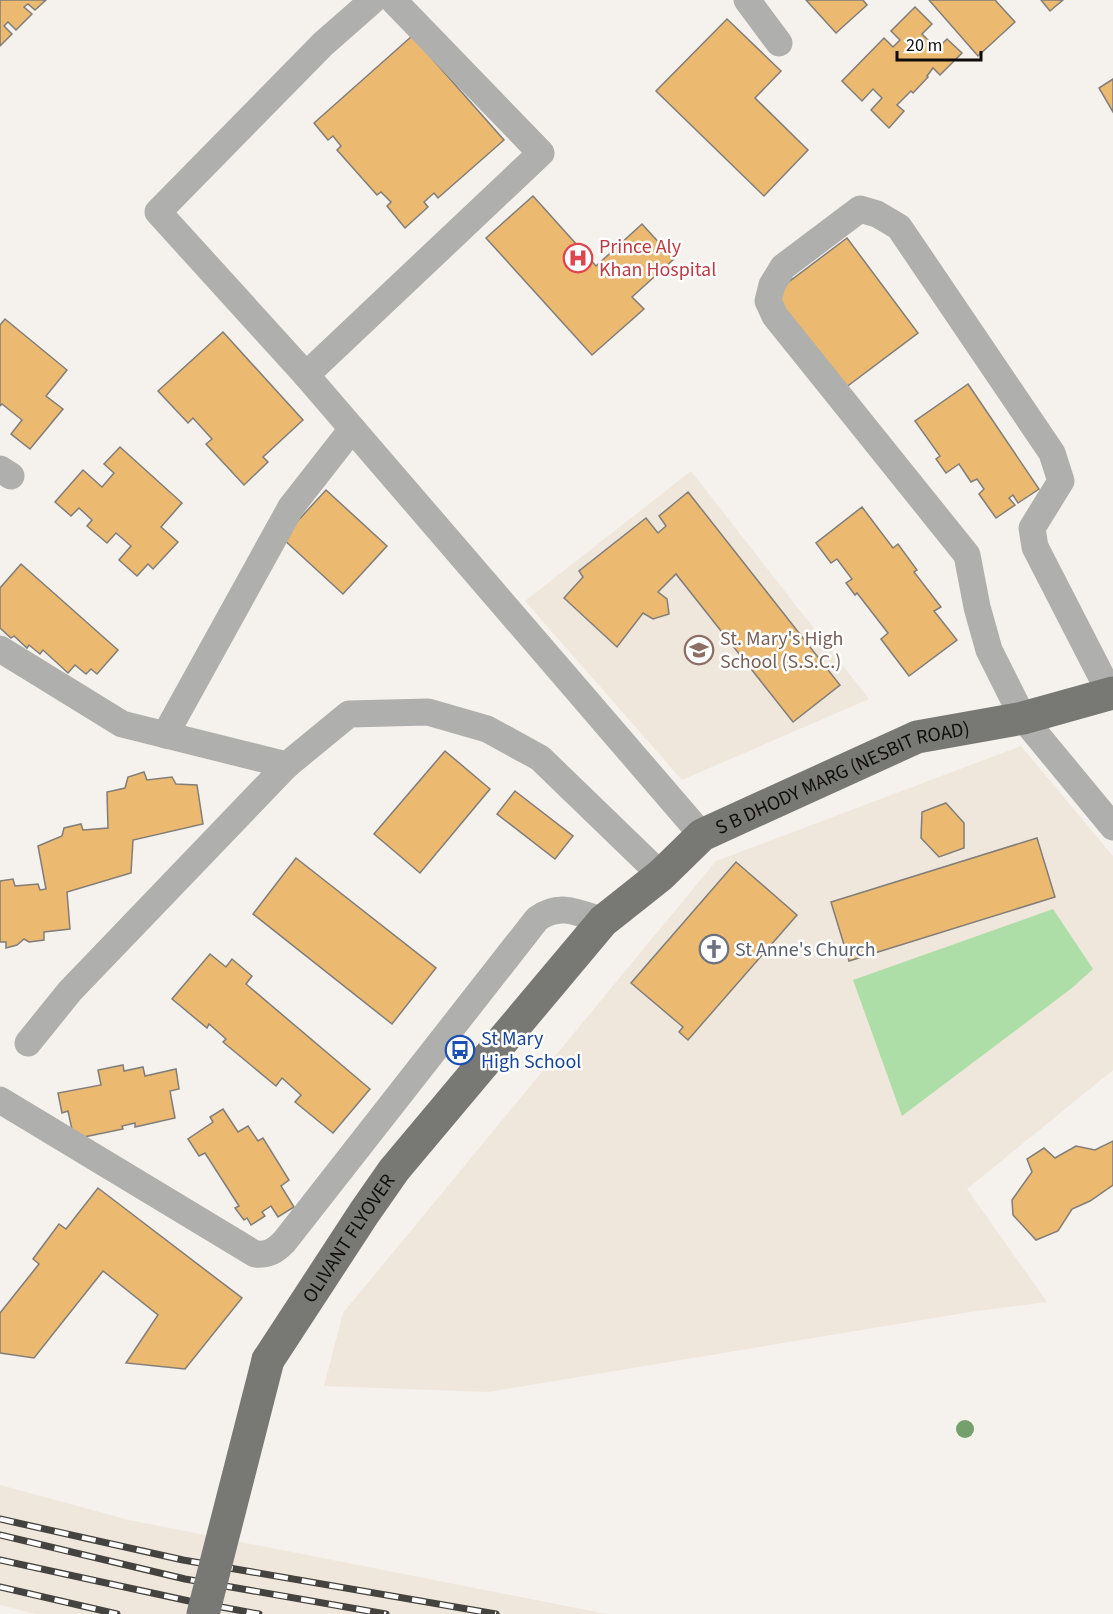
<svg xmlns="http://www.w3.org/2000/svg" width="1113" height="1614" font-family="'Source Sans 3',sans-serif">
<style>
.built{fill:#efe7db}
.green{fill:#aedea8}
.building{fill:#ebb970;stroke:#817e79;stroke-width:1.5}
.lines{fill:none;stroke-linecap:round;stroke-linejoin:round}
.minor{stroke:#afb0ae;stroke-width:27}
.major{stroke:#787975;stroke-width:33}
.rail-casing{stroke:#444340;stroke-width:7}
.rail{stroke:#fff;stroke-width:4.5;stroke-dasharray:14;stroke-linecap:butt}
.major-bridge{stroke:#787975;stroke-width:33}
.tree{fill:#74a06c}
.labels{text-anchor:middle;stroke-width:5;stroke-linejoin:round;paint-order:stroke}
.health-label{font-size:20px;fill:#be3a42;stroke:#fff;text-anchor:start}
.education-label{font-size:20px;fill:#785e54;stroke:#fff;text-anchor:start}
.street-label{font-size:20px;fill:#0e0d0b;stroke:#fff}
.worship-label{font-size:20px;fill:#5b616d;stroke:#fff;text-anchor:start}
.transit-label{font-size:20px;fill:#164399;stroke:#fff;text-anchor:start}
</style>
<rect width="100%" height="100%" fill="#f5f1ec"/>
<g class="built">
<polygon points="691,471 869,699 682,780 525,601"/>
<polygon points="1021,746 1113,856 1113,1070 967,1189 1047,1302 976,1311 489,1392 324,1386 343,1313 716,861"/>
<polygon points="0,1485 129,1520 607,1614 36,1614 0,1605"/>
</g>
<polygon class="green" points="1053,909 1093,969 1072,988 902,1116 853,980"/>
<g class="building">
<polygon points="0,0 46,0 35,10 28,4 24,7 32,14 16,30 8,22 4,26 12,34 0,46"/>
<polygon points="806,0 863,0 867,5 836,33"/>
<polygon points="929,0 995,0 1015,22 978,56"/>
<polygon points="1041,0 1063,0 1050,11"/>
<polygon points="915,7 932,24 922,34 937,49 947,39 962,53 940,75 933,68 927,76 928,77 913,93 911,91 897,105 904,111 889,128 871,110 882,98 873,89 862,101 842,81 884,38 893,47 900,40 891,31"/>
<polygon points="727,19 781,71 755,98 808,150 764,196 656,91"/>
<polygon points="412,36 504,140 438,198 434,193 424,202 428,207 405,228 387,206 391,202 381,192 377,195 337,150 341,146 333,136 328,140 314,123"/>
<polygon points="1113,79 1113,112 1099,88"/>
<polygon points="533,196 596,266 642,224 674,259 632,297 644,309 592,355 486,238"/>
<polygon points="847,238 918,333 841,391 770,296"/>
<polygon points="5,319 67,370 46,396 63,409 30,449 11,434 22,420 2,404 0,406 0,325"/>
<polygon points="223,332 303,420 263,457 268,462 244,485 206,444 212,439 193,418 188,423 158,391"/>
<polygon points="968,384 1039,489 1018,503 1013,495 1009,498 1015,505 996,518 979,494 984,489 977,479 971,482 959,464 946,473 936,459 940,456 915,421"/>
<polygon points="120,447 182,503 161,527 178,542 153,569 148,564 137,576 119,560 131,546 116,533 107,543 87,526 92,520 79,508 71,516 55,502 83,470 102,487 114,473 104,464"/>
<polygon points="326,490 387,546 343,594 282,538"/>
<polygon points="688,492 840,685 793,722 676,574 658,592 667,599 669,614 653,619 643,613 617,647 564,598 583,577 579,571 646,518 658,533 666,526 659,516"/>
<polygon points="862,507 893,548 898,544 917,570 914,572 941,607 934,611 957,640 909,676 881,639 888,633 857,593 855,595 846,583 852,579 837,559 831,563 816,543"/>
<polygon points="21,564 118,650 97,674 91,669 86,674 75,665 68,673 43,650 40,654 29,645 27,648 14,636 11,638 0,628 0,588"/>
<polygon points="445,751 490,789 420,873 374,834"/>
<polygon points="144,772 147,780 172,777 176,784 197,785 203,824 133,840 131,873 67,892 70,929 44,932 44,940 29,942 24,939 17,945 6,948 6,942 0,942 0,881 13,879 15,886 38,884 40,890 46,889 38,846 62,836 64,828 81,824 83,830 108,828 107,792 125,788 128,777"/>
<polygon points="515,791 573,836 555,859 497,814"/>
<polygon points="946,803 964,823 964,848 939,857 921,838 922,812"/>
<polygon points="1037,838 1055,897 849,961 831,902"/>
<polygon points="296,858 436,968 392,1024 253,914"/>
<polygon points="736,862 797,915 688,1040 679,1032 683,1027 631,983"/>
<polygon points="210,954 226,967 232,959 252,976 246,984 370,1089 333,1133 295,1102 301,1095 282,1078 276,1086 223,1042 226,1039 209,1024 207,1028 172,999"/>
<polygon points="123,1065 124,1071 143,1067 145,1076 176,1069 179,1089 170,1091 175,1118 135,1127 135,1123 122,1126 123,1129 74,1139 68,1111 62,1113 58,1093 101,1085 98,1070"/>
<polygon points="223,1109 238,1132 248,1126 258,1141 263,1138 289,1180 281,1186 294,1207 278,1217 271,1206 262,1212 265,1216 251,1225 247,1218 244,1220 235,1208 239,1206 205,1153 199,1156 188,1139 213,1122 210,1117"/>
<polygon points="1113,1141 1113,1185 1090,1201 1072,1209 1058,1231 1036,1240 1013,1215 1012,1200 1032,1172 1027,1159 1044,1148 1055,1158 1076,1146 1095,1150"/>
<polygon points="98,1188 242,1298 185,1369 126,1363 158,1315 103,1271 34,1358 0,1353 0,1313 39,1264 33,1259 59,1224 66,1229"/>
</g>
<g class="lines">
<g class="minor">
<polyline points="373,0 323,44 158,212 306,375 702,835"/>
<polyline points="747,0 779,43"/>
<polyline points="306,375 541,153 393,0"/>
<polyline points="0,469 11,476"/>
<polyline points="0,649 122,724 287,765"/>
<polyline points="1110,693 1035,547 1032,528 1061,481 1052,453 899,227 877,214 860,209 783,267 772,285 768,301 775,316 967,555 977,607 989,650 1023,718 1113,827"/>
<polyline points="165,735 291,507 352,429"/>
<polyline points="28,1043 70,991 287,765 349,714 428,712 487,729 540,758 661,875"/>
<path d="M0,1100l255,154c14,1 20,-3 29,-12l253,-323c23,-17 42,-6 66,2"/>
</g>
<path class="major" id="s1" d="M268,1360l96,-147 30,-43 209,-249 58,-46 41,-40 215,-98 106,-19 90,-25"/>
<g class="rail-casing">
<g id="rail">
<polyline points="0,1519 183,1560 496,1614"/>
<polyline points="0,1535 185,1579 386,1614"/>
<polyline points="0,1560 189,1601 259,1614"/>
<polyline points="0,1587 117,1614"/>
</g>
</g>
<use href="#rail" class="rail"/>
<polyline class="major-bridge" points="203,1614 268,1360"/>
</g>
<circle class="tree" cx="965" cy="1429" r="9"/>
<defs>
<g id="hospital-ring" transform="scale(1.5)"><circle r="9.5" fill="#fff" stroke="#e0444e" stroke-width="1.5"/><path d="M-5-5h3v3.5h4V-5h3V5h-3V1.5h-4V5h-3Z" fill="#e0444e"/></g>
<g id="school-ring" transform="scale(1.5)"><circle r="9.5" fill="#fff" stroke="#8d6e63" stroke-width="1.5"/><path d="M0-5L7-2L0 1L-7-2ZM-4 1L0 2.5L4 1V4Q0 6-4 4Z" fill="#8d6e63"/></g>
<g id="church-ring" transform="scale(1.5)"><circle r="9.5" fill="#fff" stroke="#6b7280" stroke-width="1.5"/><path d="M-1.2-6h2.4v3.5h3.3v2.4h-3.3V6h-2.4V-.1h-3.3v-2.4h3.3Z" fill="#6b7280"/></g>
<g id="bus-ring" transform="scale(1.5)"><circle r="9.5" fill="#fff" stroke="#1a4fb4" stroke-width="1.5"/><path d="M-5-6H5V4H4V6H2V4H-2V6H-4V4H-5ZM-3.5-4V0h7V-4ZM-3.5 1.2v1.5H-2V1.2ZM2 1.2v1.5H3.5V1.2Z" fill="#1a4fb4"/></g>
</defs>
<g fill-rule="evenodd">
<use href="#hospital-ring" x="578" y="258"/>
<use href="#school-ring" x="699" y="650"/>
<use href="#church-ring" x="714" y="949"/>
<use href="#bus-ring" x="460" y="1050"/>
</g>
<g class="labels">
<g class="health-label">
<text x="599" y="253">Prince Aly<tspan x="599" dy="23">Khan Hospital</tspan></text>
</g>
<g class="education-label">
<text x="720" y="645">St. Mary's High<tspan x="720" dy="23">School (S.S.C.)</tspan></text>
</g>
<g class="street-label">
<text dy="7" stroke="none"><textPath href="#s1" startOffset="837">S B DHODY MARG (NESBIT ROAD)</textPath></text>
<text dy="7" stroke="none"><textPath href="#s1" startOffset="146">OLIVANT FLYOVER</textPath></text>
</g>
<g class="worship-label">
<text x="735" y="956">St Anne's Church</text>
</g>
<g class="transit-label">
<text x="481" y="1045">St Mary<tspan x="481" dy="23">High School</tspan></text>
</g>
</g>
<path d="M897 51v9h84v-9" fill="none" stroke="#0e0d0b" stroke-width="3"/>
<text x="906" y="51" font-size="18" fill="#0e0d0b" stroke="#ffffff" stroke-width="4.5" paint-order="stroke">20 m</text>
</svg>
